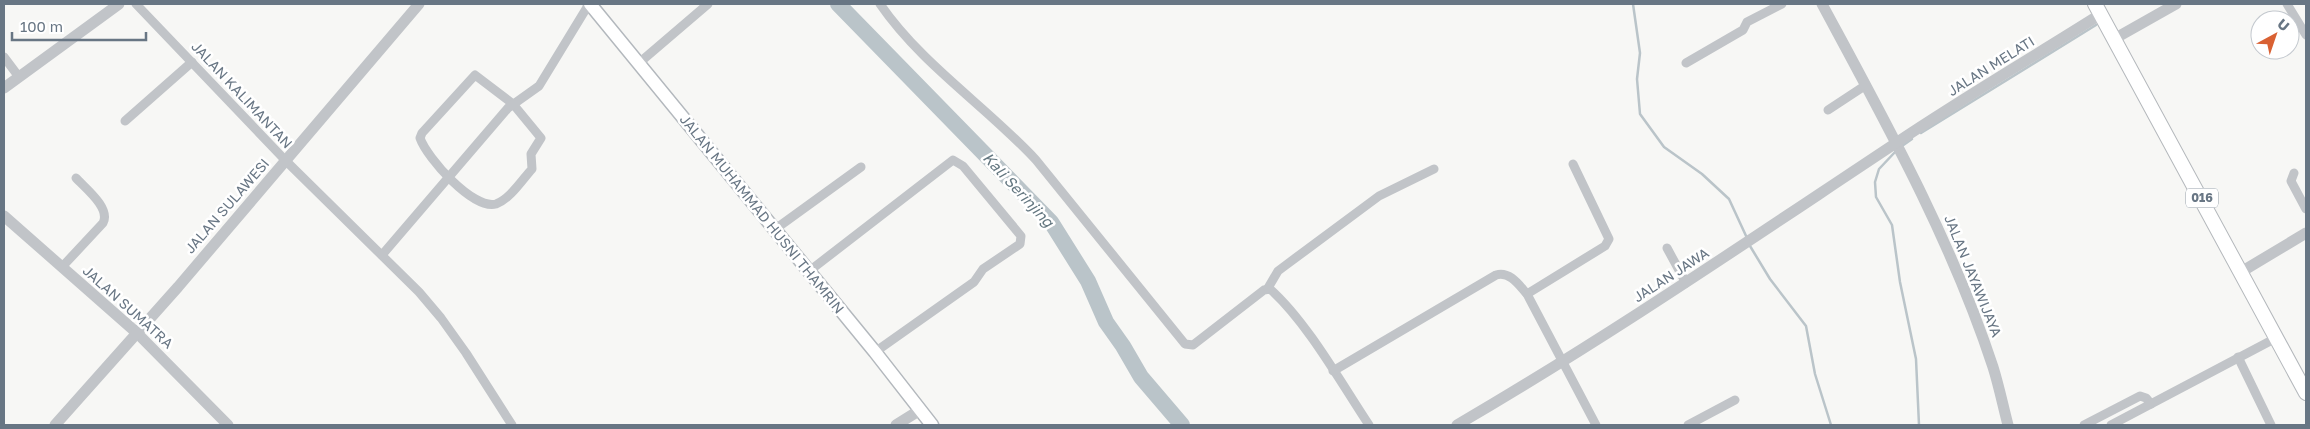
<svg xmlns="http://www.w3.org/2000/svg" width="2310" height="429" font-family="'Golos Text',sans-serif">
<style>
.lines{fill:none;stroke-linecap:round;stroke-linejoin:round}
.stream{stroke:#bac4c9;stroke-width:2.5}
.river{stroke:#bac4c9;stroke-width:16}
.secondary-casing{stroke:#b3b8bd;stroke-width:15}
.primary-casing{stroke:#b4b8bc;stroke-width:16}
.minor{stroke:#c1c4c8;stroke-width:9}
.tertiary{stroke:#c1c4c8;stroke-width:11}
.secondary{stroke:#fff;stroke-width:12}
.primary{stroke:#fff;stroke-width:14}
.labels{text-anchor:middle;stroke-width:5;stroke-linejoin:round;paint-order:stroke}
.shield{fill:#fff;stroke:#959fa9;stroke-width:1}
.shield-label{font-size:12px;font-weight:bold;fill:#687684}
.street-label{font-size:14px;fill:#687684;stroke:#fff}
.water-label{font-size:15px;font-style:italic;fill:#647780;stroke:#fff}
</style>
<rect width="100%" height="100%" fill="#f7f7f5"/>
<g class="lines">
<g class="stream">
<polyline points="1633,4 1640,53 1637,79 1640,114 1664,147 1702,174 1729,199 1747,238"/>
<polyline points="1921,133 2096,25"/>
<polyline points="1902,146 1912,139"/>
<polyline points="1896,151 1879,169 1875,182 1876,197 1892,225 1900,282 1916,359 1919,425"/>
<polyline points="1750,246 1770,279 1806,326 1815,374 1831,425"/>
</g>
<polyline class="river" points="838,4 1051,222 1088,281 1106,322 1123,346 1141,377 1182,425"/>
<g class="secondary-casing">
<polyline id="secondary" points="590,4 875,352 932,425"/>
</g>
<g class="primary-casing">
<polyline id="primary" points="2095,4 2306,393"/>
</g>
<g class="minor">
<polyline points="136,4 286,161 419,292 441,318 466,353 512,425"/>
<path d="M880,4c42,61 106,102 156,156l149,184 8,1 71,-55 6,-1c37,33 71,94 99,136"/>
<polyline points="2287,4 2306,35"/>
<polyline points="4,57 19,77"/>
<polyline points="639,63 708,4"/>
<polyline points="1686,63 1743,30 1747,22 1782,4"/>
<path d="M475,75l38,29 28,34 -10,16 1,15c-10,11 -22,30 -36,35 -23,6 -69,-46 -76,-66l2,-5z"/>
<polyline points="1828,110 1866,85"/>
<polyline points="125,121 192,62"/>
<polyline points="2294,173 2291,181 2306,209"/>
<polyline points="774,230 861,167"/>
<polyline points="1667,248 1686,283"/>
<polyline points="382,255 508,108 539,86 589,4"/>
<path d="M62,267l41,-44c8,-15 -18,-35 -27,-45"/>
<polyline points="808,272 953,160 963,166 1021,236 1020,244 983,269 974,282 875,352"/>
<polyline points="1268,288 1278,271 1286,265 1379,196 1434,169"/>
<polyline points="1527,294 1605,246 1609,239 1573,164"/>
<polyline points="2238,357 2271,425"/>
<path d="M1333,371l163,-96c14,-4 23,10 31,19l69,131"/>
<polyline points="1688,425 1735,400"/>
<polyline points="2084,425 2140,396 2146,398 2151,404"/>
<polyline points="2111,425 2276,338"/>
</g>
<g class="tertiary">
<path d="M1822,4c63,117 129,235 171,363 6,19 10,39 15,58"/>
<polyline points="2114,39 2176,4"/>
<polyline points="4,88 119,4"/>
<polyline points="4,216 137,333 228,425"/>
<polyline points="2241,272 2306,233"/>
<polyline points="55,425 178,287 419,4"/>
<polyline points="896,425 920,410"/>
<path d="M1457,425c151,-88 294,-186 439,-282 67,-45 137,-86 205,-129"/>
</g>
<use href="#secondary" class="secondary"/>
<use href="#primary" class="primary"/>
</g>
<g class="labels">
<rect class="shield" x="2186" y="188.5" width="32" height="19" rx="4"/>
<g class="shield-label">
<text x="2202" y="202">016</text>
</g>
<g class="street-label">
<text transform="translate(1991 66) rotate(-32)" y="5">JALAN MELATI</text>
<text transform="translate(242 95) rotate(47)" y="5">JALAN KALIMANTAN</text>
<text transform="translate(227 206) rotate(-49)" y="5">JALAN SULAWESI</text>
<text transform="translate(762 214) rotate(51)" y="5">JALAN MUHAMMAD HUSNI THAMRIN</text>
<text transform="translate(1671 275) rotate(-33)" y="5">JALAN JAWA</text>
<text transform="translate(1973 276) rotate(68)" y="5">JALAN JAYAWIJAYA</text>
<text transform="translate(128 307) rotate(42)" y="5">JALAN SUMATRA</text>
</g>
<g class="water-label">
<text transform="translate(1018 190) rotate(47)" y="5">Kali Serinjing</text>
</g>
</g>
<rect width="2310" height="429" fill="none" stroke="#687684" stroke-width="10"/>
<g transform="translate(2275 35) rotate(40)"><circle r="24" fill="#ffffff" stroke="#c3c8ce"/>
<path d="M0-4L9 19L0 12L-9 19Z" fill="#d96133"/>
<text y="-8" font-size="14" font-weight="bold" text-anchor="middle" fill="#687684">U</text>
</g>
<path d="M12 32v8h134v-8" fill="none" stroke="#687684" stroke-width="2.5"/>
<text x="20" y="32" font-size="15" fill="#687684" stroke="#ffffff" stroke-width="4" paint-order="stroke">100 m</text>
</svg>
